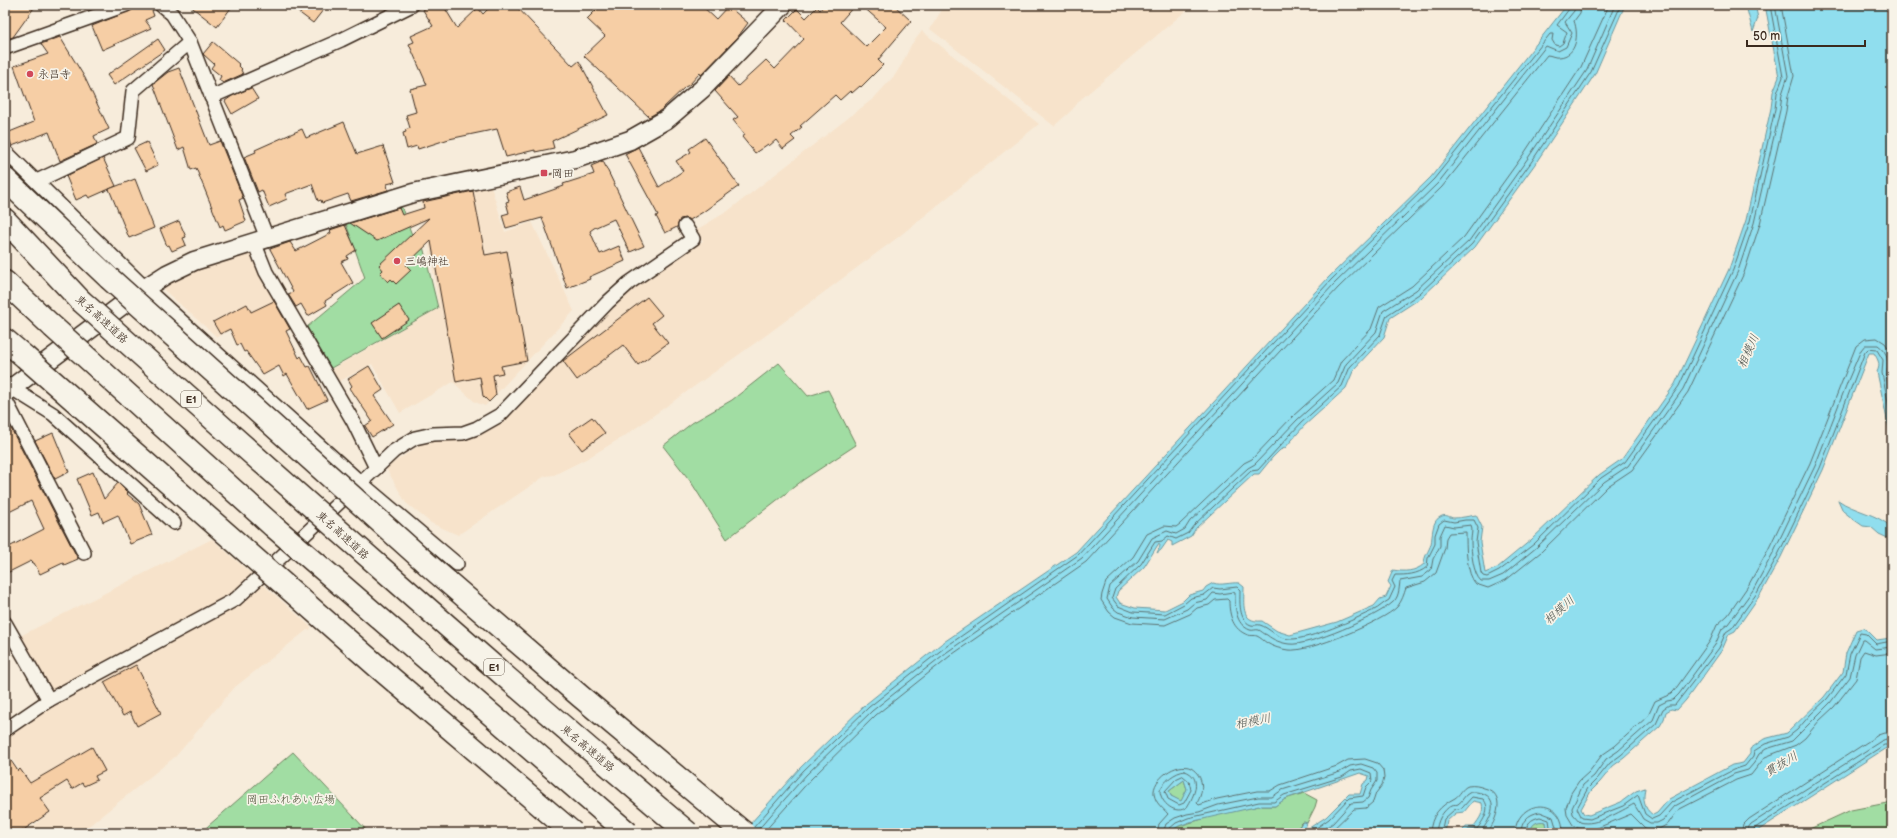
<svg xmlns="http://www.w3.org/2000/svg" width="1897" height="838" font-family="'Balsamiq Sans','Klee One',sans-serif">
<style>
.built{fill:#f7e3cb}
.green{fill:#a1dda3;stroke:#6e8460}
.water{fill:#90deee;stroke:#6e969b;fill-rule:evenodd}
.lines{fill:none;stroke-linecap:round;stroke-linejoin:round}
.shore{stroke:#5d7271;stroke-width:1}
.building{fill:#f6cea5;stroke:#3b2a1e}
.street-casing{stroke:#3b2a1e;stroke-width:16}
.secondary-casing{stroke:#3b2a1e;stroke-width:21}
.highway-casing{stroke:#3b2a1e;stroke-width:25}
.street{stroke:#f7f3e8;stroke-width:13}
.secondary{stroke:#f7f3e8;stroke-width:18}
.highway{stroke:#f7f3e8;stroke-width:22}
.highway-bridge-casing{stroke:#3b2a1e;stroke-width:25;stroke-linecap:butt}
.highway-bridge{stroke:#f7f3e8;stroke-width:22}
.poi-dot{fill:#d1495b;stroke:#f7f3e8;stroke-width:1.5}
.labels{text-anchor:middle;stroke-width:3.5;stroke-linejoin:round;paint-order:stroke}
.shield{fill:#f7f3e8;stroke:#73665b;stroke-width:1}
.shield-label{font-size:10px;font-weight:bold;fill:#3b2a1e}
.poi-label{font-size:11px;fill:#3b2a1e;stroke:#f7f3e8;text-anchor:start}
.street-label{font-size:11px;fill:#3b2a1e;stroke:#f7f3e8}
.park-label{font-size:11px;fill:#54573f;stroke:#f7f3e8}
.water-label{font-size:12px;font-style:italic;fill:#505752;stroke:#f7f3e8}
</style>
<rect width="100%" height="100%" fill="#f7ecdb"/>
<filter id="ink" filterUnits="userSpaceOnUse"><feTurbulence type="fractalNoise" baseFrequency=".025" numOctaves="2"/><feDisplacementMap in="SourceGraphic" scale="8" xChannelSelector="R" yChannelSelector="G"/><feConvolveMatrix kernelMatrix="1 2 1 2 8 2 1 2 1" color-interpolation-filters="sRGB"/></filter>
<g filter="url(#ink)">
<g class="built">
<polygon points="945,5 1193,5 1080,100 1072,110 1054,126 930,29"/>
<polygon points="922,31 1039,124 897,238 765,336 626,435 586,459 554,475 545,476 458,535 431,523 406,503 386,468 421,444 436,440 459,440 471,437 486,431 503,420 601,316 630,289 676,258 703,241 696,230 728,211 874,98 895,75 902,64 911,45"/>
<polygon points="490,183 505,232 532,222 574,311 485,406 475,402 453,382 400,413 372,364 338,382 332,369 439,308 426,226 419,198"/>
<polygon points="249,250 277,306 217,337 164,290 163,284 181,274"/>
<polygon points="212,539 311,627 310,630 307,630 235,687 176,756 80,833 24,833 48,814 5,748 5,737 54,703 18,637"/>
</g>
<g class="green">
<polygon points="400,203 412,235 421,238 438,308 331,368 307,327 365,278 345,221"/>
<polygon points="779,363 808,396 828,390 856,445 803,480 727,539 691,482 663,446 692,423 732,400"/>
<polygon points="293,752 369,833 200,833"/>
<polygon points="1184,780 1187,789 1181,802 1171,796 1169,791"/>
<polygon points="1304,793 1317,800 1315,807 1307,823 1303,822 1292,833 1167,833 1179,826 1219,814 1259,806 1275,806 1285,799"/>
<polygon points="1892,802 1892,833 1801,833 1851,810"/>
<path d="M1540,821l6,1 2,11h-18c0,-7 3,-10 10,-12z"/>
</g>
<g class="water">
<path d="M1567,5h58l-30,69 -60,90 -60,83 -54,51 -31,20 -6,19 -30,32 -8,19 -42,38 -19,22 -5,2 -8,8 -13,16h-5l-58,54 -5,8 -19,10v-4l-4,-2 -7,10 -4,3 3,-7 -1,-3 -15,24 -26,24 -2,6 4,6 15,5 30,2 18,-9 6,-6 14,-4 3,-4 7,-4c9,3 17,-1 26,0l5,4c0,16 -4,36 18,34l15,10 13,4 47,-13 37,-16 6,-7 6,-2 5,-11 -3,-4 5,-12c11,2 22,2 31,-6 0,-8 5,-13 7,-20 2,-9 0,-24 11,-28 5,-2 8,2 12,2 7,0 15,-2 22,-3l6,12 -2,15 5,31 12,-5 34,-28 68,-65 23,-16 53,-75 54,-115 17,-49 25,-112 2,-16 6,-15 -14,-72h127v438l-15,-71c4,-8 1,-12 -3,-19h-5l-46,117 -42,87 -21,38 -25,36 -6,3 -7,16 -36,50 -9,10 -6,-1 -5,3 -2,7 -4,7 -36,32 -11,8 -13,16 -9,9 -10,18 3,5 5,1 32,-13 15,-11 9,-3c-2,11 -2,20 8,27l4,-2 12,-14 63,-34 11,-2 7,-9v-5l14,-10 23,-6 37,-36 19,-25 3,-19 10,-23 7,-2 5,3 9,9 14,-2 1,-2v119l-6,-7 -132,85h-206l-2,-11c-9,-2 -15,2 -16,11h-69l5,-7h8c6,-8 10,-13 8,-23l-9,-2 -9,11 -8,1 -9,8 -2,12h-153l12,-11 3,1 -2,5 1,2 20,-13 23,-23h11l3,-10 5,-4 1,-4 -9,-3 -75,26 -10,7h-16l-69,16 -11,4 -12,7h-425l58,-65 66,-64 75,-60 135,-92 252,-274 103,-101zM1184,780l3,9 -6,12 -10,-5 -2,-5z"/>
<polygon points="1744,5 1755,5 1758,18 1753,32 1746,6"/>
<path d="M1838,500c17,12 39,13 54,28v12l-13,-6 -8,-7 -8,-1 -10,-7 -10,-8z"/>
</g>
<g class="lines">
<g class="shore">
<path d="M1609,5l-28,62 -58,88 -59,82 -52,49 -33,21 -8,22 -30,32 -8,19 -40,36 -41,43 -8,4 -64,61 -4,3 -12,-1 -17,8 -14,23 -27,25 -4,12 -1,6 8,12 6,5 17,6 33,2 25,-11 7,-6 12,-3 6,-5 12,-1 2,2c0,14 4,29 19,34 3,1 7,0 9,1 4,2 7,5 10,7 6,4 14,6 21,7 20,3 96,-29 109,-43 5,-6 7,-13 9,-19l19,-6 11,-9 9,-25 1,-10 3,-5 17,-1c0,14 0,42 10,52l12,4 18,-8 35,-28 67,-66 24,-16 56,-78 56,-119 16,-49 26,-113 2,-15 6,-20 -13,-71"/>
<path d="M1615,5l-28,65 -59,88 -59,83 -53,49 -33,21 -7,21 -30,32 -8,19 -41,37 -42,44 -7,4 -58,53 -5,8 -9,5 -9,-3 -15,7 -14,23 -28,25 -3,13 6,9 5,4 15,5 32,2 22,-10 7,-6 13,-3 6,-7 7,1 13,-2 2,1c0,14 0,31 15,37 3,1 6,-1 9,0 2,1 5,4 8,5 6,5 14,8 22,9 19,3 89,-28 103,-41 7,-5 7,-14 8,-22l22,-4 9,-7 2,-11 7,-13v-10l5,-11 9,2 17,-2c2,6 0,10 0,16 0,10 2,33 10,40h8l14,-6 34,-28 67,-65 24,-16 55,-77 55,-118 16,-48 26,-113 2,-16 6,-18 -13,-71"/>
<path d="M1621,5l-30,67 -59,89 -60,83 -53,50 -32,21 -7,20 -30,32 -8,19 -41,37 -43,47 -7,1 -57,54 -6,8 -12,6 -8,-3 -6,5 -7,1 -14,22 -26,25 -3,9 6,8 15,6 32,2 19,-10 7,-6 13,-3 9,-7 7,1 17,-2 3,3c0,11 -2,30 11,35 3,1 7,-1 9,0 10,3 17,14 30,14 20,1 65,-20 84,-29 5,-2 9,-7 15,-10l6,-13 -3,-6 3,-6c11,0 22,0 32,-8l1,-9 7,-14v-9l4,-11 5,-4 10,2 11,-2h9l4,8 -2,14 5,31 2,3 4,1 12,-6 35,-27 67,-66 24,-16 54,-76 54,-116 17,-49 25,-112 2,-16 6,-16 -13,-72"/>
<polyline points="1892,353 1885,343 1877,338 1865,339 1856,346 1810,463 1768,550 1748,586 1728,615 1717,625 1710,641 1674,691 1671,694 1655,701 1648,716 1615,746 1602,755 1589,772 1579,781 1571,793 1566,808 1567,815 1573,825 1578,828 1587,830 1595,829 1631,814 1645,828 1652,830 1659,829 1668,824 1678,810 1736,780 1751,775 1765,757 1796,745 1805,738 1819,721 1834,707 1856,679 1860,657 1864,651 1876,655 1892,653"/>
<path d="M1892,399c-2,-8 -6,-18 -5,-26 1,-11 2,-20 -9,-28h-13l-4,5 -12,28 -34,88 -42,87 -20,37 -25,34 -6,5 -7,16 -36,49 -6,6 -6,1 -8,4 -6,15 -35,31 -12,8 -12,17 -11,9 -11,23 1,6 7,8c15,5 41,-11 54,-18l9,15 7,4h7l6,-3 12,-14 59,-32 14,-4 6,-7 5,-9 7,-5 26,-8 38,-38 20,-26 5,-22 7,-15h2l11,9 17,-2"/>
<polyline points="1892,422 1882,373 1883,360 1877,350 1868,349 1865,352 1820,468 1778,555 1757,593 1732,628 1726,632 1719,648 1675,705 1669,705 1663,709 1656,724 1621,755 1610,763 1597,779 1588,788 1577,808 1582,818 1590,819 1623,806 1638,795 1645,814 1652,819 1659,816 1672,802 1733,770 1745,766 1753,756 1754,751 1765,744 1788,737 1797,730 1811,714 1827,699 1846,674 1850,654 1860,633 1866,634 1876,644 1892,641"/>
<path d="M1185,771c18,6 9,25 2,36 -11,9 -27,-4 -27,-17 4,-9 15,-18 25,-19z"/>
<polygon points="1183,776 1189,781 1191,790 1184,803 1179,805 1168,799 1165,791 1176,779"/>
<polyline points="754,827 803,771 869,707 944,648 1078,555 1331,280 1434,179 1550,34 1553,34 1552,40 1555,45 1559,46 1563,43 1567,32 1557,25 1569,9 1570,5"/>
<polyline points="756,832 806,775 872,711 947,652 1082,558 1334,284 1438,183 1546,46 1558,51 1566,47 1572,33 1565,22 1574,11 1575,5"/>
<path d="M763,833l48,-54 65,-64 74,-59 136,-94 252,-274 104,-101 105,-132c4,0 8,3 12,2 18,-1 20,-23 15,-36l6,-8 1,-8"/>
<path d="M1157,833l2,-9 9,-10c-6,-7 -12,-10 -14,-20 -2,-15 23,-33 37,-26 13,8 13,23 6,35l2,2 18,-6 40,-8h13l10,-6 57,-19 11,-6 17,-1 12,4 6,7 1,8 -2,7 -6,8 -3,9 -7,6 -12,1 -25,24"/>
<polyline points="1163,833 1166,824 1175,818 1187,814 1199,812 1218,805 1258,797 1272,797 1282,790 1340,772 1350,766 1361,764 1373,768 1377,773 1377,781 1371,790 1368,798 1363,802 1351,803 1333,823 1318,833"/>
<polyline points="1168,833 1169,829 1176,823 1188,818 1259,802 1274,802 1284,795 1342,777 1351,771 1361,769 1371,773 1372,781 1366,787 1363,796 1349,798 1329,819 1309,833"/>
<path d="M1430,833c1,-18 10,-27 25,-35 5,-3 7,-10 13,-12 6,-1 11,0 16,2 23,5 13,32 3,45"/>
<path d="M1436,833c1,-12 6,-22 16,-28 2,-1 5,0 6,-1 5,-3 6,-9 11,-11 4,-2 8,-1 12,0 21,5 8,31 -2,40"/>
<path d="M1441,833l3,-14 10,-9 8,-2 10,-11 11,2c9,9 0,22 -6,30l-9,1 -2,3"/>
<path d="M1515,833c1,-34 49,-38 48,0"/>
<path d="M1521,833c0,-12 7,-19 19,-21l13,5 3,10v6"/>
<path d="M1526,833c0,-10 5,-14 14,-16l9,3 2,13"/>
<polyline points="1741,833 1743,825 1749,819 1878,735 1884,733 1892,734"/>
<polyline points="1747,833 1748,828 1751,824 1881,741 1886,739 1892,741"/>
<polyline points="1752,833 1755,828 1884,745 1888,745 1892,748"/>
</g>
</g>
<g class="building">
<polygon points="5,5 36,5 13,37 5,40"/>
<polygon points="144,5 150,5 154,16 145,20 151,28 102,50 92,26"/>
<polygon points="189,5 233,5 217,27"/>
<polygon points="289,5 327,5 313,23"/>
<polygon points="430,5 443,5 457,28 478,8 483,14 492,5 515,5 573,66 579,61 608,115 552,141 554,148 535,152 535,150 506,157 497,129 449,139 418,149 417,146 407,149 403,133 406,132 405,130 410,128 406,115 416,112 410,89 427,85 409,44 414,42 411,36 433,26 423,10"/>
<polygon points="601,5 701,5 716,19 728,6 748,23 737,38 701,75 700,73 689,85 685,87 661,110 649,117 584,56 605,36 587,19"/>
<polygon points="824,5 855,5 840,22 866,47 886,27 861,5 894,5 911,21 878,60 883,65 861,87 860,86 852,93 850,91 840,100 835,95 800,126 802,127 791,136 795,140 783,149 776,140 769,146 768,144 755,153 742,137 745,135 733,120 738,117 715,91 729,76 738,86 766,60 775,69 804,39 786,20 797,9 806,18 817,7 820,10"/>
<polygon points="60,37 85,78 109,129 94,136 97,144 60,161 49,132 12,146 7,133 34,122 14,66 48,54 41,44"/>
<polygon points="158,39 165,50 114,85 107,75"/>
<polygon points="213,42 239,64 238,65 242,69 241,70 243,74 223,83 219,80 221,76 211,68 214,64 203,54"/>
<polygon points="179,68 209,145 220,141 243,198 239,200 246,221 225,230 223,225 220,227 196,168 191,170 184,147 178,150 153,84 168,72"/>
<polygon points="251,88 258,99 232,114 225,101 232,96"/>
<polygon points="344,122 357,154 383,146 395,182 387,184 388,190 351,201 348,194 322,203 321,200 318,201 312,184 285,194 287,199 269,207 262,190 258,192 244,157 256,152 255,150 302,129 306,138"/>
<polygon points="705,138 739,186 703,212 690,220 685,218 680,219 677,227 665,233 656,216 658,215 625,154 638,147 659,187 683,171 676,161 691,152 689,149"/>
<polygon points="147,142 158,165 146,171 134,148"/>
<polygon points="103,158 116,186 89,198 87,195 76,200 66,176"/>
<polygon points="603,161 644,246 630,252 614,219 594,228 590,231 600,254 619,246 625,261 589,277 590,279 567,288 542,218 506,228 502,215 509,213 506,202 509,201 506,192 520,187 524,200 564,186 563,184 594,174 591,166"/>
<polygon points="135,179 154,228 129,238 109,189"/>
<polygon points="473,191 485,255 507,251 527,361 501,366 503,373 493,375 496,395 489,402 483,396 480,377 456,382 431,241 406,265 411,270 396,284 391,279 388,282 380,273 383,270 379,265 429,218 377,241 350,223 399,208 402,215 424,208 423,202"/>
<polygon points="179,221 186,237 183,238 186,245 172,251 169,245 167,246 160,229"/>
<polygon points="345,225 356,250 347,256 348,259 341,262 353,283 325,301 327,305 308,316 301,304 296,307 288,294 293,292 270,249 290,242 296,251 331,233 330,230"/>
<polygon points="647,297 662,315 652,323 668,343 638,365 623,345 577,380 563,361"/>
<polygon points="274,301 290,329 286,331 299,358 301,356 307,367 310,366 327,400 307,409 287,374 284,376 279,366 263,375 246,351 244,352 240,344 237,345 230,329 220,334 213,322 247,304 251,312"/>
<polygon points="399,305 409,320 382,338 372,323"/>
<polygon points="369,366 383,390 374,396 393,424 372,437 365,426 372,421 350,388 352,386 348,379"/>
<polygon points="5,417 78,559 64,565 63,563 40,574 34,563 33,563 31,561 5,574 5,549 44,529 31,501 9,512 5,503"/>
<polygon points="592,417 605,433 582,450 569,433"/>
<polygon points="53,433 69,472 55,479 35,441"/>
<polygon points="93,472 104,499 118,483 128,493 127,494 139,504 152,535 130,544 118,515 103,522 99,512 92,515 77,479"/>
<polygon points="136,665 161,713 137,726 130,712 123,716 104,682"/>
<polygon points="92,747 105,771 95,776 97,780 84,786 82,783 72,789 67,781 40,798 50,812 19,833 5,833 5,752 18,771 20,769 30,783"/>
</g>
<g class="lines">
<g class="street-casing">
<g id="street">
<polyline points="161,5 172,14 190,42 267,238"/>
<polyline points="5,48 126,5"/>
<polyline points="211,97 341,40 412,5"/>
<polyline points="5,151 145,288 360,482 457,564"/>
<polyline points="37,181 128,138 133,91 190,42"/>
<polyline points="5,384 53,414 174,523"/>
<polyline points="5,399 84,553"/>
<polyline points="376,468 394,451 415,438 433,434 463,433 477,428 500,415 608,302 629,283 693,239 685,226"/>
<polyline points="5,623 49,700"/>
<polyline points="5,730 49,700 236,599 376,468 353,421 266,272 254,242"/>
</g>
</g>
<g class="secondary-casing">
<polyline id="secondary" points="5,393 145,288 167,274 194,261 413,193 575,159 630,140 667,119 702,89 783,5"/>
</g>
<g class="highway-casing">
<g id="highway">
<polyline points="5,179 109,278"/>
<polyline points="5,220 80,300"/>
<polyline points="5,282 53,327"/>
<polyline points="5,340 25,357"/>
</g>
</g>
<use href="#street" class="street"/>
<use href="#secondary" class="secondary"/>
<use href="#highway" class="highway"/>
<g class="highway-bridge-casing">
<g id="highway-bridge">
<polyline points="109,278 434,570 580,696 744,833"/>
<path d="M80,300c201,180 402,359 608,533"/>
<polyline points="53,327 273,526 628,833"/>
<polyline points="25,357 378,667 573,833"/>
</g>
</g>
<use href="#highway-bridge" class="highway-bridge"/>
</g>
</g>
<g class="poi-dot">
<circle cx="30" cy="74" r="4"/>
<rect x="540" y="169" width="8" height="8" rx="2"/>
<circle cx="397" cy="261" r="4"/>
</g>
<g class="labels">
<g class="shield">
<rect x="181" y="391" width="20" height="16" rx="3"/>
<rect x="484" y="659" width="20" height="16" rx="3"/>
</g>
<g class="shield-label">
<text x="191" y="403">E1</text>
<text x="494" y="671">E1</text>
</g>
<g class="poi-label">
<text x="38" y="78">永昌寺</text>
<text x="552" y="177">岡田</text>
<text x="405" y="265">三嶋神社</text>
</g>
<g class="street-label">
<text transform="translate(102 319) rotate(42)" y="4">東名高速道路</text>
<text transform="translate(343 535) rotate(42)" y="4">東名高速道路</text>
<text transform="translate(588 748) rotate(40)" y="4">東名高速道路</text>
</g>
<g class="park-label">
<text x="291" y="803">岡田ふれあい広場</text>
</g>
<g class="water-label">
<text transform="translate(1748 351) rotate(-66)" y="4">相模川</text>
<text transform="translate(1559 610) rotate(-42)" y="4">相模川</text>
<text transform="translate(1253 721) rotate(-11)" y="4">相模川</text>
<text transform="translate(1781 764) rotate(-31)" y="4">貫抜川</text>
</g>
</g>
<rect width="1897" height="838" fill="none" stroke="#f7f3e8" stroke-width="20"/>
<rect x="10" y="10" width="1877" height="818" fill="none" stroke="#3b2a1e" stroke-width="1.5" filter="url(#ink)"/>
<path d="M1747 40v6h118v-6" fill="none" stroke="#3b2a1e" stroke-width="2"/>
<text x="1753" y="40" font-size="12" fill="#3b2a1e" stroke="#f7f3e8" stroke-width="3" paint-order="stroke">50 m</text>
</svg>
